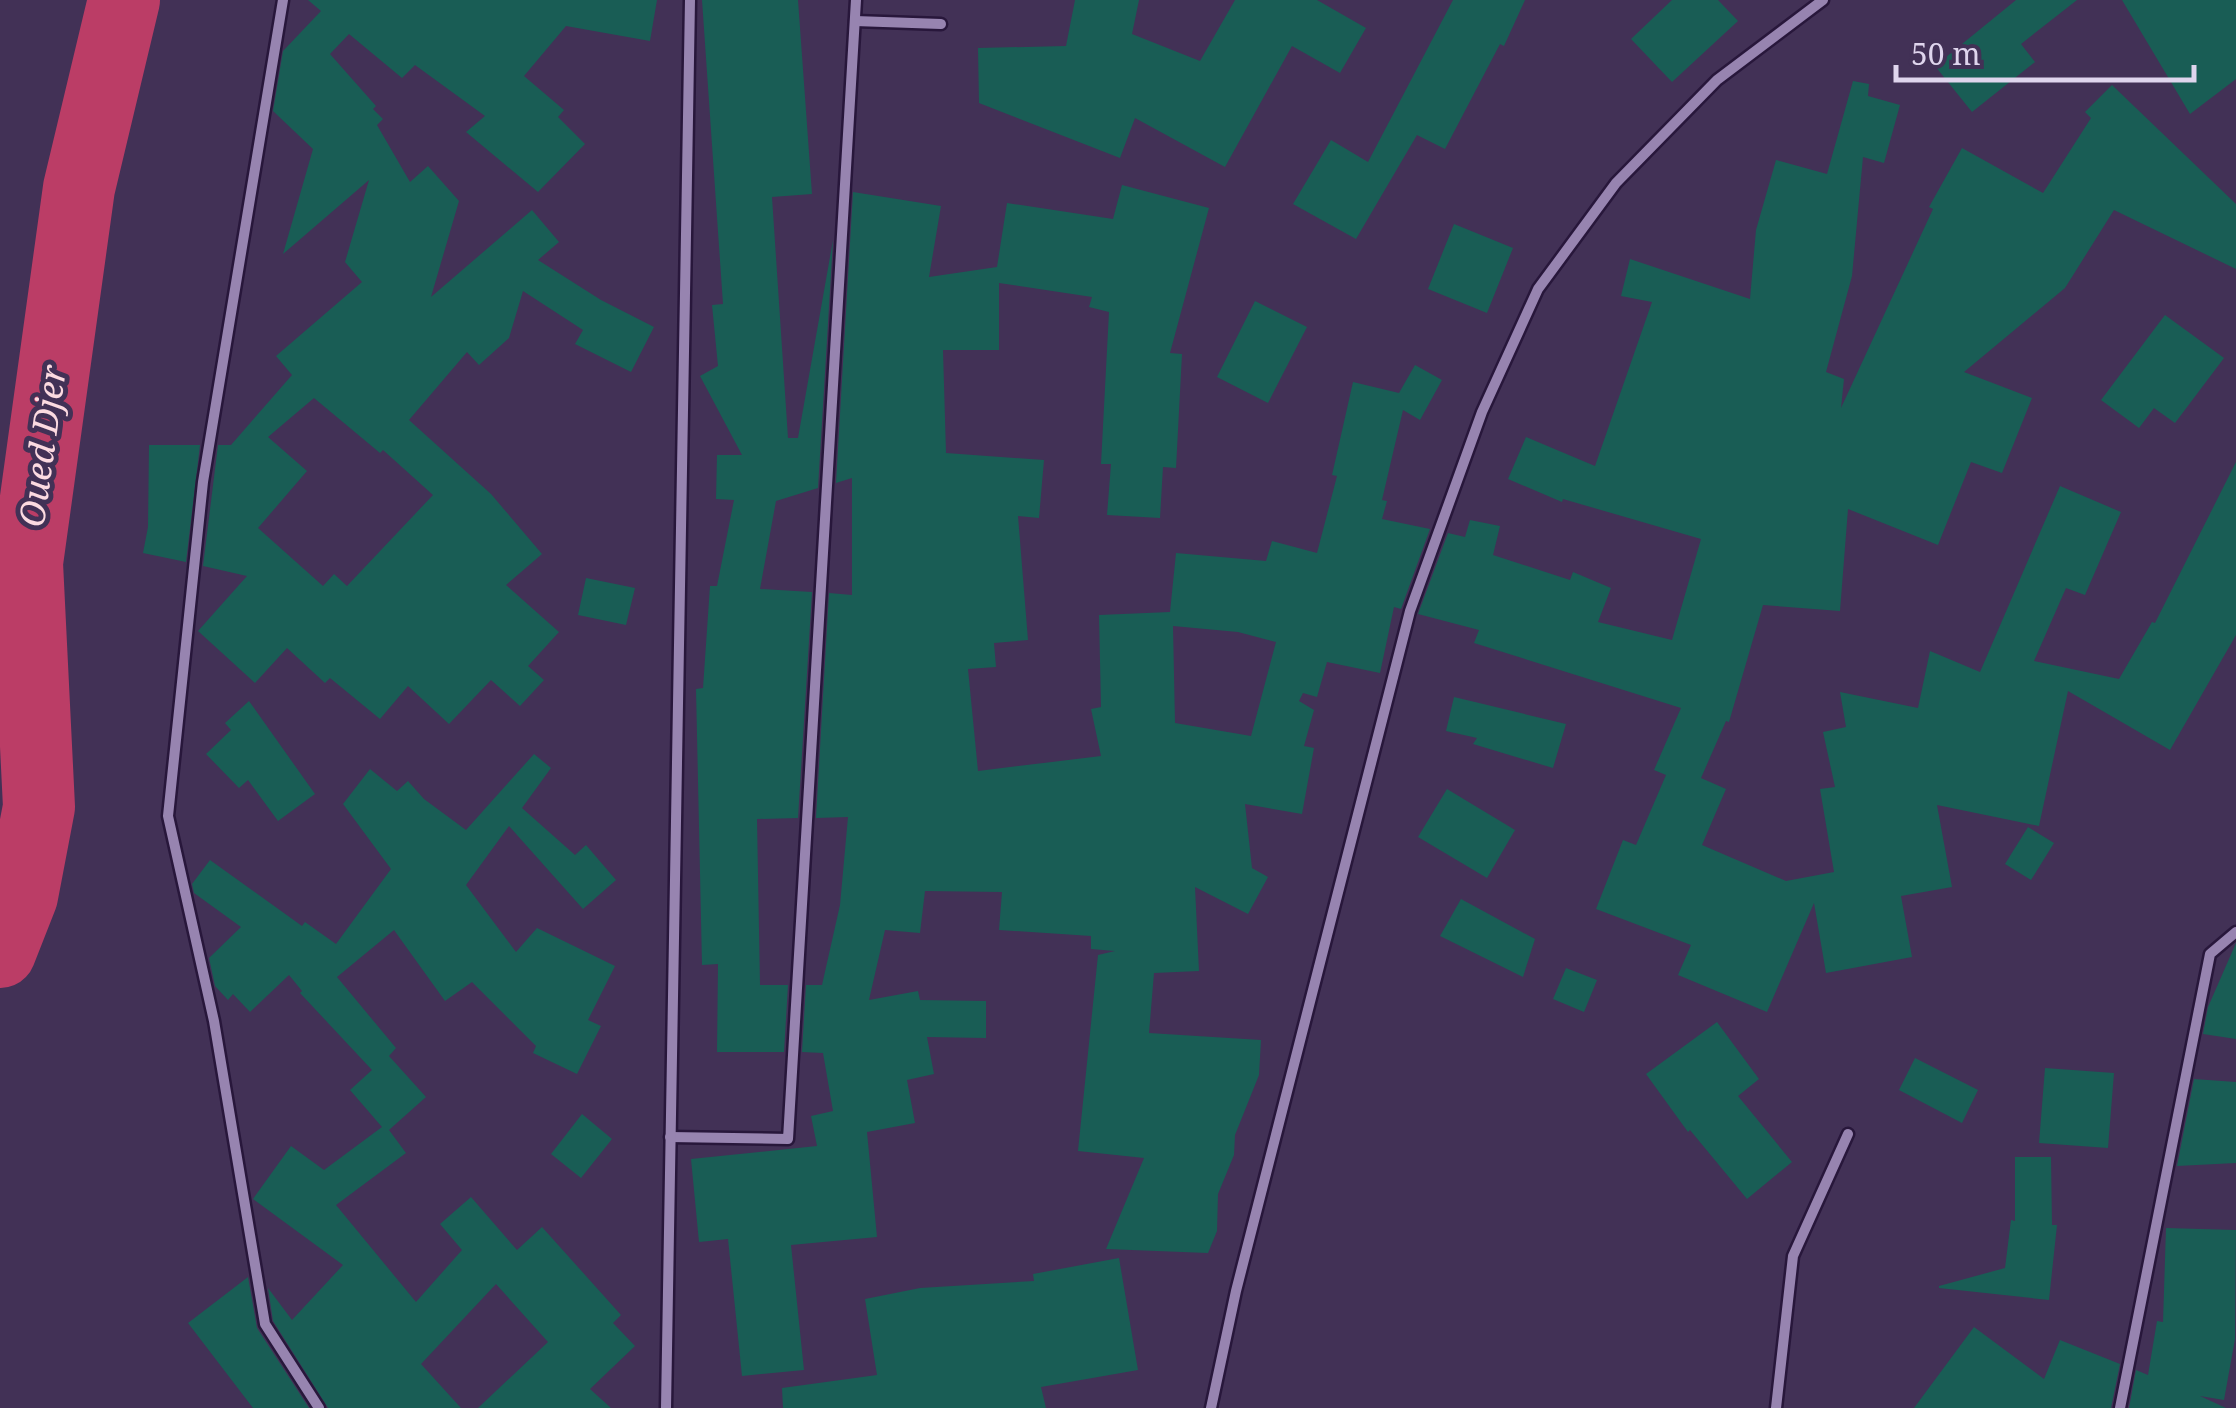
<svg xmlns="http://www.w3.org/2000/svg" width="2236" height="1408" font-family="'Noto Serif',serif">
<style>
.lines{fill:none;stroke-linecap:round;stroke-linejoin:round}
.river{stroke:#bb3d66;stroke-width:72}
.building{fill:#195d55;fill-rule:evenodd}
.street-casing{stroke:#28173b;stroke-width:15}
.street{stroke:#9784b0;stroke-width:10}
.labels{text-anchor:middle;stroke-width:10;stroke-linejoin:round;paint-order:stroke}
.water-label{font-size:35px;font-style:italic;fill:#fcdae1;stroke:#423156}
</style>
<rect width="100%" height="100%" fill="#423156"/>
<g class="lines">
<polyline class="river" points="0,952 22,896 39,807 27,563 79,188 124,0"/>
</g>
<g class="building">
<path d="M308,0h349l-7,41 -84,-15 -42,50 40,34 -6,7 27,27 -47,48 -72,-60 19,-16 -70,-51 -13,13 -53,-44 -19,20 46,52 -3,3 10,10 -6,6 33,57 18,-16 31,35 -28,96 101,-87 27,32 -21,18 63,40 53,27 -23,45 -56,-28 8,-14 -60,-39 -14,47 -30,27 -12,-13 -58,68 82,74 51,60 -36,31 53,47 -31,34 16,14 -24,26 -29,-26 -42,44 -41,-38 -28,33 -50,-41 -5,5 -38,-35 -32,35 -57,-52 49,-55 -44,-10 15,-121h13l61,-70 -16,-19 86,-74 -17,-20 24,-82 -86,74 30,-105 -40,-38 10,-60 38,-40zM314,398l66,55 3,-3 50,45 -86,91 -13,-12 -11,12 -65,-58 49,-57 -39,-34z"/>
<polygon points="702,0 798,0 812,194 772,197 788,438 798,438 833,240 818,488 776,501 760,589 812,592 798,818 757,819 760,985 788,985 784,1052 717,1052 718,964 702,965 696,689 703,688 710,586 717,586 734,500 716,499 717,455 742,455 700,376 718,366 712,305 723,304"/>
<polygon points="1075,0 1139,0 1132,34 1200,61 1235,0 1317,0 1366,28 1340,73 1292,46 1225,167 1135,118 1120,158 979,103 978,48 1066,46"/>
<polygon points="1453,0 1525,0 1504,46 1500,44 1445,149 1417,135 1356,239 1293,204 1331,140 1368,162"/>
<polygon points="1672,0 1718,0 1738,21 1672,82 1631,39"/>
<polygon points="2016,0 2077,0 2021,44 2035,62 1972,112 1935,66"/>
<polygon points="2122,0 2236,0 2236,79 2190,114"/>
<polygon points="1853,81 1869,84 1868,96 1900,105 1884,163 1863,157 1852,276 1826,372 1844,379 1841,408 1933,209 1929,207 1962,148 2043,193 2091,118 2085,112 2112,85 2236,204 2236,269 2114,210 2065,288 1964,372 2032,398 2002,473 1971,462 1938,545 1848,509 1840,611 1763,605 1729,722 1726,721 1701,778 1726,789 1702,845 1786,881 1834,872 1820,789 1835,787 1823,732 1846,727 1840,692 1918,708 1930,651 1980,672 2060,486 2121,512 2085,595 2066,588 2034,661 2119,679 2152,622 2155,623 2236,462 2236,635 2170,750 2068,691 2039,826 1937,805 1952,887 1901,896 1912,957 1826,973 1814,903 1767,1012 1678,975 1691,945 1596,909 1623,840 1636,845 1666,775 1654,770 1681,708 1474,643 1479,630 1418,614 1448,533 1465,537 1470,520 1500,526 1493,555 1570,580 1573,572 1611,588 1598,622 1672,640 1701,539 1563,499 1562,502 1508,479 1526,437 1595,466 1652,302 1621,296 1630,259 1750,299 1756,230 1776,160 1827,174"/>
<path d="M1122,185l87,23 -39,145 12,1 -6,114 -13,-1 -3,51 -53,-3 4,-51h-10l8,-152 -20,-5 3,-10 -93,-14v67h-56l3,103 98,7 -5,58 -21,-2 10,124 -34,3 2,24 -28,2 10,102 123,-15 -10,-47 10,-2 -2,-92 71,-3 6,-59 90,8 6,-20 45,12 20,-77 -5,-1 21,-93 46,11 16,-28 27,15 -22,40 -17,-10 -21,90 5,1 -5,18 48,10 -29,80 -7,-2 -14,66 -53,-11 -10,35 -14,-4 -4,8 15,9 -10,36 10,2 -12,66 -57,-10 7,64 16,9 -20,37 -53,-27 4,84 -45,2 -5,60 112,7 -2,35 -24,60 -1,20 -16,39 -1,37 -9,22 -102,-4 38,-91 -66,-7 20,-196 17,-4 -24,-2v-13l-92,-6 3,-38 -77,-1 -5,42 -35,-3 -16,70 49,-9 2,9 66,1v37l-59,-1 7,37 -27,6 8,43 -48,9 10,105 -86,8 13,125 -62,6 -14,-137 -29,3 -8,-83 126,-13 -6,-30 22,-5 -10,-58 -21,-1 4,-67h16l18,-80 8,-88 -32,1 13,-225 23,2v-117l-16,5 17,-291 88,14 -12,71 68,-10 10,-64 106,16zM1173,626l65,6 38,10 -25,94 -76,-13z"/>
<polygon points="1454,224 1513,248 1487,313 1428,289"/>
<polygon points="1255,301 1307,327 1268,403 1217,377"/>
<polygon points="2165,315 2224,358 2175,423 2154,408 2139,428 2101,400"/>
<polygon points="149,445 200,445 186,562 143,553 148,527"/>
<polygon points="586,578 635,588 626,625 578,615"/>
<polygon points="1454,697 1566,724 1553,768 1473,744 1477,738 1446,731"/>
<polygon points="249,701 315,794 278,821 248,780 239,788 206,754 231,730 225,723"/>
<polygon points="534,754 551,768 522,808 575,855 586,845 616,880 583,909 509,826 466,885 516,952 537,928 615,966 588,1020 601,1026 577,1074 533,1053 536,1046 472,982 445,1001 394,930 337,977 396,1048 389,1056 426,1097 389,1130 406,1153 336,1205 416,1302 462,1250 440,1224 471,1197 517,1250 542,1227 621,1315 613,1323 635,1346 590,1389 611,1408 478,1408 548,1342 496,1284 421,1364 461,1408 328,1408 273,1321 268,1288 292,1320 343,1265 253,1199 291,1146 324,1170 382,1127 350,1090 372,1070 300,993 302,991 289,975 250,1012 233,994 228,1000 215,986 209,958 241,927 194,893 192,884 210,860 302,926 305,922 336,944 391,869 343,804 370,769 397,791 408,781 424,799 466,830"/>
<polygon points="1447,789 1515,830 1487,878 1418,837"/>
<polygon points="2028,827 2054,843 2031,880 2005,864"/>
<polygon points="1461,899 1535,939 1523,977 1440,936"/>
<polygon points="2236,943 2236,1039 2203,1034 2208,1007"/>
<polygon points="1566,968 1597,980 1584,1012 1553,999"/>
<polygon points="1717,1022 1759,1079 1738,1096 1792,1162 1747,1199 1690,1130 1688,1132 1646,1074"/>
<polygon points="1915,1058 1978,1090 1962,1123 1899,1090"/>
<polygon points="2045,1068 2114,1073 2108,1148 2039,1143"/>
<polygon points="2194,1079 2236,1082 2236,1163 2177,1166"/>
<polygon points="582,1114 612,1139 581,1178 551,1154"/>
<polygon points="2015,1157 2051,1157 2052,1225 2057,1225 2049,1300 1939,1288 1939,1286 2005,1268 2011,1220 2015,1221"/>
<polygon points="2166,1228 2236,1230 2235,1339 2224,1400 2200,1396 2226,1408 2129,1408 2136,1370 2148,1375 2157,1321 2163,1322"/>
<polygon points="1119,1258 1138,1370 1041,1387 1046,1408 783,1408 782,1388 877,1375 865,1299 920,1288 1034,1281 1033,1274"/>
<polygon points="248,1277 257,1328 309,1408 253,1408 188,1323"/>
<polygon points="1974,1327 2044,1379 2060,1340 2120,1364 2111,1408 1914,1408"/>
</g>
<g class="lines">
<g class="street-casing">
<g id="street">
<polyline points="283,0 203,482 168,816 214,1021 265,1324 319,1408"/>
<polyline points="855,21 941,24"/>
<polyline points="670,1137 788,1139 856,0"/>
<polyline points="666,1408 690,0"/>
<polyline points="1211,1408 1236,1291 1410,611 1482,412 1538,289 1616,183 1717,80 1823,0"/>
<polyline points="1776,1408 1793,1256 1848,1134"/>
<polyline points="2120,1408 2210,954 2236,932"/>
</g>
</g>
<use href="#street" class="street"/>
</g>
<g class="labels">
<g class="water-label">
<text transform="translate(43 446) rotate(-82)" y="12">Oued Djer</text>
</g>
</g>
<path d="M1896 65v15h298v-15" fill="none" stroke="#dfd5ed" stroke-width="5"/>
<text x="1911" y="65" font-size="30" fill="#dfd5ed" stroke="#423156" stroke-width="8" paint-order="stroke">50 m</text>
</svg>
